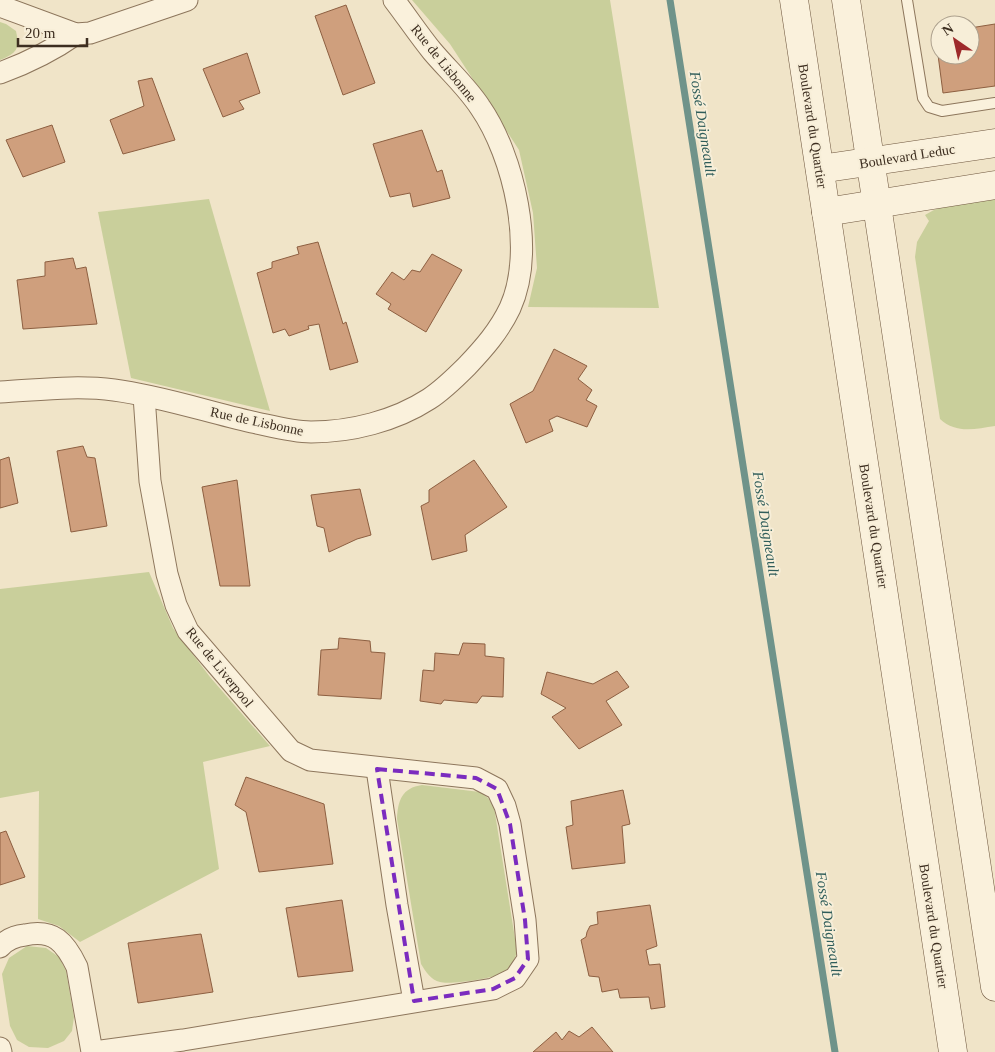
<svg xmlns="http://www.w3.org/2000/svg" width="995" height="1052" font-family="'Times New Roman',serif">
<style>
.green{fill:#c9cf9b}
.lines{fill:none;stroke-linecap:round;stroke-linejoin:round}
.stream{stroke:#6f938a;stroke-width:7}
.building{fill:#cf9f7d;stroke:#8d5f41}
.lane-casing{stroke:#8d765c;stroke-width:12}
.street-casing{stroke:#8d765c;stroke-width:23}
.secondary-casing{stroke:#6f573f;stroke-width:29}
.lane{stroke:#faf1dc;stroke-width:10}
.street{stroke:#faf1dc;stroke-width:21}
.secondary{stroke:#faf1dc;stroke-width:28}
.marked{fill:none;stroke:#7b2cbf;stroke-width:4;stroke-dasharray:10 6;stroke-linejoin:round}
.labels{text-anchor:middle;stroke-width:4;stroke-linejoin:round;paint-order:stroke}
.street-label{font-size:14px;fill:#3d2e20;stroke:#f7eed8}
.water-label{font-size:15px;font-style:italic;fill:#2f5d5a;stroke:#f7eed8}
</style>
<rect width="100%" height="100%" fill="#f0e4c8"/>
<g class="green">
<polygon points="412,0 610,0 659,308 528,307 537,268 533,213 519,150 450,44"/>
<path d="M0,22l6,2 10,7c4,18 1,22 -16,29z"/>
<path d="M995,196v230c-20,3 -39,8 -55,-7l-25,-162 2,-15 12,-21 -4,-6c21,-13 46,-15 70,-19z"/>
<polygon points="209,199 270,411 131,378 98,212"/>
<polygon points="149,572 173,628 210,677 270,746 203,762 219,869 80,942 59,926 38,919 39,791 0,798 0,589"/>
<path d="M422,785l58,7 8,6 6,9 23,144c-2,8 -5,16 -11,21 -9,6 -56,13 -66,10 -9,-2 -14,-10 -19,-18l-24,-145c1,-19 5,-31 25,-34z"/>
<polygon points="27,946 46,948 59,957 66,971 74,1017 72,1031 64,1041 48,1048 29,1047 17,1040 10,1026 2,974 9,958"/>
</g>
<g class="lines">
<polyline class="stream" points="670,0 835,1052"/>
</g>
<g class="building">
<polygon points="346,5 375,83 343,95 315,16"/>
<polygon points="995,24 995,86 943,93 935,32 940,32 940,55 970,55 970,28"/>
<polygon points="247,53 260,93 239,101 244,109 223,117 203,69"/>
<polygon points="152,78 175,140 123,154 110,120 144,106 138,81"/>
<polygon points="52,125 65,162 23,177 6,140"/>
<polygon points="422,130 437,172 442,170 450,198 413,207 410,193 390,197 373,144"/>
<polygon points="318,242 343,324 346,322 358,362 330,370 319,324 308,326 309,329 289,336 285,329 273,333 257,273 272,268 272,262 299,254 297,247"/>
<polygon points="432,254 462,270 426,332 388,309 391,304 376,294 392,272 404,280 412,270 420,272"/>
<polygon points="73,258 76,269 86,267 97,324 23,329 17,280 45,276 45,262"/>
<polygon points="554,349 587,366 578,379 592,390 586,400 597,406 587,427 557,416 549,420 553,431 526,443 510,404 533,391"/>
<polygon points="83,446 87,457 95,458 107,526 71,532 57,451"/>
<polygon points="9,457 18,503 0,508 0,460"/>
<polygon points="474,460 507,507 465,535 467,551 432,560 421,506 429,502 429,490"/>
<polygon points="237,480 250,586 220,586 202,487"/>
<polygon points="360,489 371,535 357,539 329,552 324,528 317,526 311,495"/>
<polygon points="339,638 370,641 371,652 385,653 381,699 318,695 321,650 338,649"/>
<polygon points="463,643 485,644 485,656 504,658 503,697 482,696 477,703 444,700 441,704 420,701 423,670 434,671 435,653 459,655"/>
<polygon points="617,671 629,687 606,701 622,725 579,749 552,717 566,708 541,694 547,672 593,684"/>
<polygon points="246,777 324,804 333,864 259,872 246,812 235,805"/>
<polygon points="623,790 630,824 622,826 625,863 572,869 566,827 573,825 571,801"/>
<polygon points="6,831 25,877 0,885 0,833"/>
<polygon points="342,900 353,971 298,977 286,908"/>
<polygon points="650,905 657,946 646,950 649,965 660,964 665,1007 651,1009 649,997 620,998 618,989 602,992 599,977 589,976 581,940 586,937 587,932 590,926 598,924 597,912"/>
<polygon points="201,934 213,992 138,1003 128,943"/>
<polygon points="592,1027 613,1052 533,1052 556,1032 562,1040 569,1031 579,1037"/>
</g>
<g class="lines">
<g class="lane-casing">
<polyline id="lane" points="907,0 923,98 929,107 942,111 995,103"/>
</g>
<g class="street-casing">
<g id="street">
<polyline points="0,6 76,34 90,33 187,0"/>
<path d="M0,73c27,-10 52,-22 76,-39"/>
<path d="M0,392c38,-2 76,-7 114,-2 47,6 93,22 138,32 19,4 40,10 59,10 40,0 84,-11 118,-33 14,-9 26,-21 38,-33 17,-18 32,-35 43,-58 26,-57 4,-152 -30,-201 -13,-20 -32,-37 -48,-56 -13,-16 -25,-34 -38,-51"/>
<polyline points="377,769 397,905 414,1001"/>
<path d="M0,947c6,-7 16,-11 25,-12 29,-6 40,7 52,32l15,85"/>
<polyline points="0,1048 1,1052"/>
<polyline points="94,1052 183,1040 493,989 515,978 528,959 525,920 510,824 505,806 497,789 476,778 310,760 291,751 188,631 176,605 167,574 150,481 144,396"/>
</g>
</g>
<g class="secondary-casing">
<g id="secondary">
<polyline points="794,0 953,1052"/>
<polyline points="846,0 995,987"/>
<polyline points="820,169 995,143"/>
<polyline points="826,212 995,185"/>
</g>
</g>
<use href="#lane" class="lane"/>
<use href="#street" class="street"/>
<use href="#secondary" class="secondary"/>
</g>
<path class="marked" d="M377,769l99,9 21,11 13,35 15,96 3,39 -13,19 -22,11 -79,12z"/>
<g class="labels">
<g class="street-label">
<text transform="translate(444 63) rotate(51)" y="5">Rue de Lisbonne</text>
<text transform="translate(813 126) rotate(81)" y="5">Boulevard du Quartier</text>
<text transform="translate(907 156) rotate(-9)" y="5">Boulevard Leduc</text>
<text transform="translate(257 421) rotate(12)" y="5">Rue de Lisbonne</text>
<text transform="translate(874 526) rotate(81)" y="5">Boulevard du Quartier</text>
<text transform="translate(220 667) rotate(51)" y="5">Rue de Liverpool</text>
<text transform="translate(934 926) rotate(81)" y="5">Boulevard du Quartier</text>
</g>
<g class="water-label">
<text transform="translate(703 124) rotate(81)" y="5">Fossé Daigneault</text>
<text transform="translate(766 524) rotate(81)" y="5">Fossé Daigneault</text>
<text transform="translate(829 924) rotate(81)" y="5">Fossé Daigneault</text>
</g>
</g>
<g transform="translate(955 40) rotate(326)"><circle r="24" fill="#f7eed8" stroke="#ada18e"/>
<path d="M0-4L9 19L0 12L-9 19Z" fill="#9e2a2b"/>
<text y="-8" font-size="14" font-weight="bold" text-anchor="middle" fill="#3d2e20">N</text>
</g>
<path d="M18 38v8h69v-8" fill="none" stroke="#3d2e20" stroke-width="2.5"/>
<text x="25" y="38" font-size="15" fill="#3d2e20" stroke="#f7eed8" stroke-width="4" paint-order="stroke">20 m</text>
</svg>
